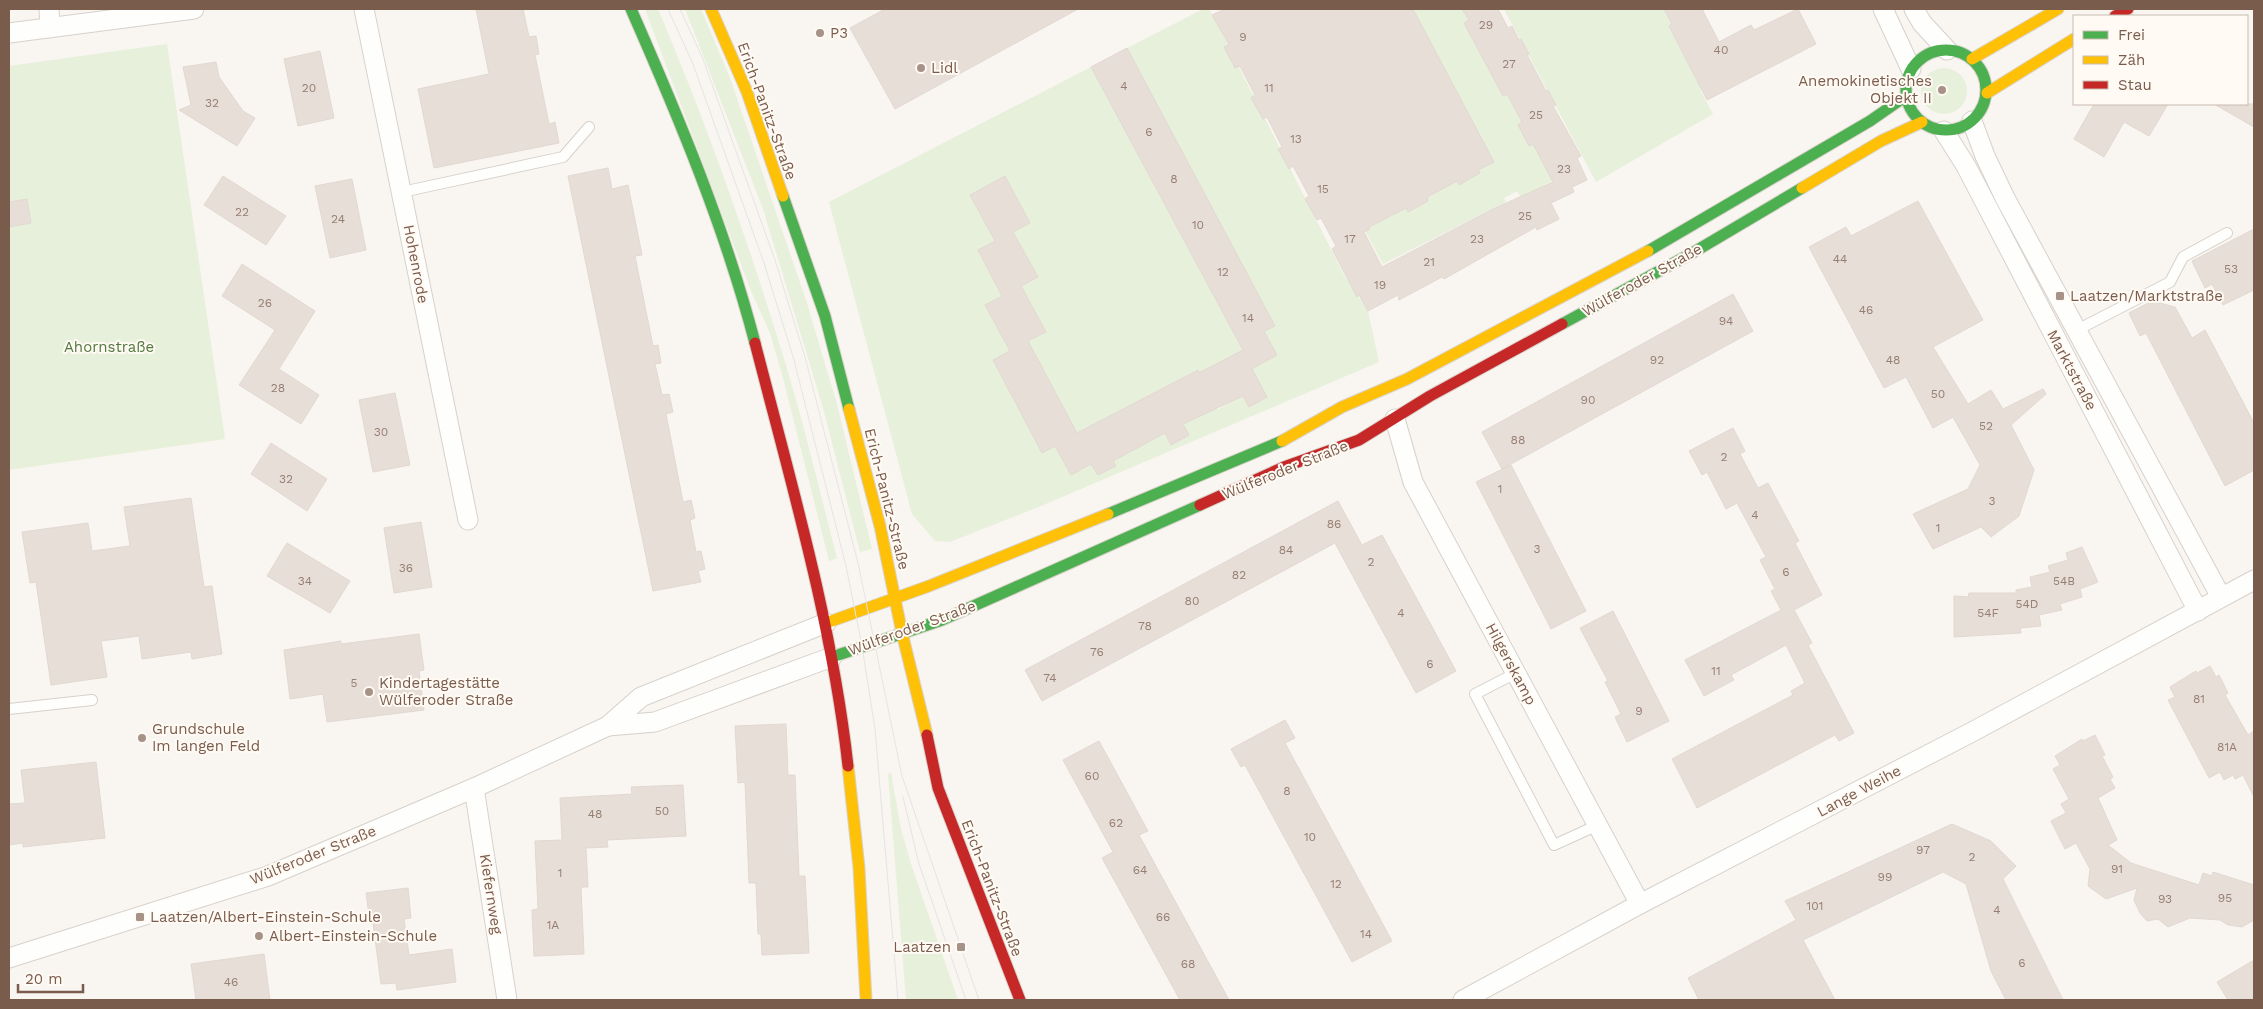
<svg xmlns="http://www.w3.org/2000/svg" width="2263" height="1009" font-family="'Work Sans',sans-serif">
<style>
.green{fill:#e7f0db}
.building{fill:#e6ded7;stroke:#e2d8d2}
.lines{fill:none;stroke-linecap:round;stroke-linejoin:round}
.lane-casing{stroke:#d7d1cb;stroke-width:12}
.street-casing{stroke:#d7d1cb;stroke-width:21}
.fast-casing{stroke:#d9d2cb;stroke-width:13}
.slow-casing{stroke:#d9d2cb;stroke-width:13}
.jam-casing{stroke:#d9d2cb;stroke-width:13}
.lane{stroke:#fefefd;stroke-width:10}
.street{stroke:#fefefd;stroke-width:19}
.fast{stroke:#4caf50;stroke-width:11}
.slow{stroke:#ffc107;stroke-width:11}
.jam{stroke:#c62828;stroke-width:11}
.tram{stroke:#e6e3e7;stroke-width:1}
.poi-dot{fill:#a69286;stroke:#fffaf3;stroke-width:2}
.labels{text-anchor:middle;stroke-width:4;stroke-linejoin:round;paint-order:stroke}
.number-label{font-size:12px;fill:#977e72}
.poi-label{font-size:15px;fill:#7a5c4d;stroke:#fffaf3;text-anchor:start}
.street-label{font-size:15px;fill:#7a5c4d;stroke:#fffaf3}
.park-label{font-size:15px;fill:#537a41;stroke:#fffaf3}
</style>
<rect width="100%" height="100%" fill="#f9f5f0"/>
<g class="green">
<path d="M645,9h13c50,118 93,240 130,363 18,61 33,124 49,186l-8,3 -46,-183 -13,-45 -19,-42z"/>
<polygon points="685,9 701,9 730,78 806,300 837,404 872,549 860,552 823,408 763,209"/>
<polygon points="1203,9 1209,9 1211,12 1344,275 1368,311 1379,362 1041,506 950,542 935,541 912,514 829,202 1091,67 1243,350 1224,360 1202,377 1197,370 1077,433 1028,341 1046,332 1021,286 1038,277 1013,232 1030,223 1005,177 970,195 995,241 978,250 1002,296 985,305 1010,351 993,360 1055,446 1071,475 1099,460 1115,466 1110,455 1139,447 1172,430 1178,441 1189,435 1183,424 1215,407 1217,410 1249,392 1256,403 1267,397 1252,369 1277,355 1264,331 1274,325 1127,48"/>
<polygon points="1246,9 1464,9 1554,180 1521,197 1517,191 1504,198 1506,202 1383,264"/>
<polygon points="1504,9 1664,9 1672,24 1669,27 1697,81 1706,86 1700,90 1713,114 1596,182"/>
<polygon points="167,44 225,439 9,470 9,66"/>
<circle cx="1944" cy="91" r="23"/>
<polygon points="891,773 901,829 911,864 958,1000 906,1000 888,774"/>
</g>
<g class="building">
<polygon points="476,9 523,9 529,37 536,36 539,54 535,55 549,124 555,122 559,143 434,168 418,89 489,74"/>
<polygon points="885,9 1078,9 895,109 850,28"/>
<polygon points="1225,9 1413,9 1494,162 1478,170 1480,173 1459,185 1457,181 1427,197 1428,201 1408,212 1406,208 1369,227 1370,229 1364,232 1382,267 1493,209 1553,182 1533,144 1529,146 1518,125 1522,122 1507,94 1503,96 1464,23 1469,20 1462,9 1498,9 1508,28 1512,26 1519,40 1521,39 1529,54 1527,55 1546,91 1548,90 1556,105 1553,106 1581,156 1577,158 1587,180 1572,187 1574,192 1551,203 1559,219 1537,230 1536,227 1444,279 1442,277 1399,300 1398,295 1368,311 1359,295 1357,297 1332,249 1336,246 1321,218 1317,220 1305,199 1309,196 1293,166 1289,169 1278,149 1282,147 1267,117 1263,119 1251,98 1255,95 1240,66 1235,68 1224,47 1229,45 1212,15"/>
<polygon points="1664,9 1702,9 1719,42 1751,25 1754,30 1798,9 1816,44 1707,100 1669,26 1672,24"/>
<polygon points="1127,48 1275,326 1264,331 1277,355 1252,369 1267,397 1249,407 1243,396 1183,424 1189,435 1171,445 1165,433 1113,461 1116,466 1098,475 1091,464 1071,475 1055,446 1042,453 993,360 1010,351 985,305 1002,296 978,250 995,241 970,195 1005,176 1030,223 1013,232 1038,277 1021,286 1046,332 1028,341 1077,433 1198,370 1199,373 1243,350 1091,67"/>
<polygon points="320,51 334,118 298,126 284,59"/>
<polygon points="216,62 219,77 243,111 255,118 237,146 179,110 191,105 183,67"/>
<polygon points="2094,104 2168,104 2149,136 2124,122 2104,157 2074,139"/>
<polygon points="2214,104 2254,104 2254,127"/>
<polygon points="608,168 612,189 628,185 642,255 635,256 653,346 658,345 661,363 655,364 662,395 669,394 673,412 666,414 683,502 691,500 695,518 690,520 696,552 701,551 705,569 698,571 701,582 653,591 568,176"/>
<polygon points="223,176 286,216 266,245 204,205"/>
<polygon points="352,179 366,250 330,258 315,186"/>
<polygon points="27,199 31,223 9,227 9,202"/>
<polygon points="1918,201 1983,320 1933,347 1968,404 1991,390 2003,409 2043,389 2046,394 2011,425 2034,470 2019,516 1991,537 1981,527 1933,549 1913,514 1968,489 1980,465 1953,417 1933,428 1906,377 1884,388 1809,247 1846,227 1851,236"/>
<polygon points="2254,229 2254,290 2223,305 2212,284 2205,288 2192,261"/>
<polygon points="242,264 315,311 279,369 319,395 301,424 239,385 275,330 222,296"/>
<polygon points="1733,294 1753,331 1502,469 1482,432"/>
<polygon points="2152,301 2175,307 2192,338 2205,330 2254,423 2254,470 2225,486 2146,333 2140,336 2129,313"/>
<polygon points="395,393 410,465 373,472 359,400"/>
<polygon points="1733,428 1745,451 1740,454 1758,488 1768,483 1799,541 1795,543 1822,595 1794,610 1812,643 1808,645 1854,733 1839,741 1835,735 1697,808 1672,759 1793,695 1791,691 1805,683 1786,645 1731,675 1734,680 1704,696 1685,660 1781,610 1771,591 1775,589 1760,560 1766,557 1737,503 1726,509 1707,472 1702,475 1689,451"/>
<polygon points="271,443 327,479 307,511 251,474"/>
<polygon points="1511,465 1586,611 1551,629 1476,482"/>
<polygon points="191,498 204,587 212,586 222,654 192,659 191,652 142,659 139,636 101,641 107,677 51,685 36,582 30,583 22,532 88,523 92,551 130,546 124,507"/>
<polygon points="1338,501 1362,545 1382,535 1456,671 1416,693 1335,543 1042,701 1025,670"/>
<polygon points="421,522 432,587 394,593 384,528"/>
<polygon points="287,543 350,581 330,613 267,576"/>
<polygon points="2082,547 2098,582 2080,589 2082,597 2060,604 2062,610 2039,615 2041,626 2020,628 2021,633 1954,637 1954,596 1968,597 1969,593 2016,593 2016,590 2032,587 2030,577 2050,572 2048,566 2068,560 2066,553"/>
<polygon points="1613,611 1669,721 1627,742 1615,717 1621,714 1605,682 1608,681 1580,628"/>
<polygon points="419,634 424,670 419,671 424,710 327,722 323,694 290,699 284,650 341,641 341,644"/>
<polygon points="2210,666 2216,677 2219,675 2228,693 2225,695 2248,735 2254,731 2254,797 2243,775 2235,779 2233,775 2224,780 2220,772 2209,778 2168,700 2175,697 2170,687 2196,671 2197,673"/>
<polygon points="1285,720 1295,738 1285,743 1392,941 1352,962 1245,765 1241,767 1231,749"/>
<polygon points="786,724 788,775 795,775 799,876 805,876 809,953 762,955 761,934 758,934 756,883 749,883 745,782 738,783 735,726"/>
<polygon points="2095,735 2105,755 2102,756 2113,777 2110,779 2115,788 2098,798 2117,840 2108,845 2131,863 2199,885 2203,873 2212,876 2213,872 2254,885 2254,920 2242,927 2228,925 2220,920 2190,918 2168,927 2158,919 2147,921 2140,913 2134,900 2137,888 2106,899 2088,886 2090,869 2076,843 2065,849 2051,821 2066,813 2061,804 2069,799 2053,769 2060,765 2055,756 2082,739 2083,741"/>
<polygon points="1099,741 1148,831 1139,835 1229,1000 1180,1000 1102,858 1113,852 1063,760"/>
<polygon points="96,762 105,838 23,847 23,843 9,845 9,804 25,803 21,770"/>
<polygon points="683,785 686,836 607,840 608,847 586,848 588,887 581,887 584,954 534,956 532,910 538,909 535,841 562,840 560,798 632,794 631,787"/>
<polygon points="1952,824 1991,841 2016,866 2003,879 2063,1000 2006,1000 1991,971 1966,884 1943,872 1803,940 1835,1000 1699,1000 1688,978 1796,920 1785,901"/>
<polygon points="408,888 411,918 404,919 409,955 452,949 456,982 397,990 396,983 381,984 373,923 370,923 366,893"/>
<polygon points="264,954 270,1000 196,1000 191,964"/>
<polygon points="2254,960 2254,1000 2228,1000 2217,982"/>
</g>
<g class="lines">
<g class="lane-casing">
<g id="lane">
<polyline points="402,192 563,157 589,127"/>
<polyline points="2077,330 2170,282 2183,257 2227,233"/>
<polyline points="1516,673 1475,694 1554,845 1598,825"/>
<polyline points="9,709 92,700"/>
</g>
</g>
<g class="street-casing">
<g id="street">
<polyline points="49,9 50,28"/>
<polyline points="364,9 468,520"/>
<polyline points="1883,9 1911,69"/>
<polyline points="1914,9 1922,23 1947,50"/>
<polyline points="9,33 194,9"/>
<polyline points="1972,121 1985,156 2005,198 2221,597"/>
<polyline points="1944,131 1966,166 2198,611"/>
<polyline points="1395,419 1413,482 1640,904"/>
<polyline points="608,726 655,722 832,657"/>
<polyline points="474,788 507,1000"/>
<polyline points="9,958 268,876 474,788 608,726 641,697 826,623"/>
<polyline points="1463,1000 1640,904 1972,732 2254,580"/>
</g>
</g>
<g class="fast-casing">
<g id="fast">
<path d="M631,9c48,109 94,219 124,334"/>
<circle cx="1946" cy="90" r="40"/>
<polyline points="783,196 825,316 849,409"/>
<polyline points="1648,251 1870,121 1906,96"/>
<polyline points="1562,324 1694,252 1802,188"/>
<polyline points="1108,514 1282,441"/>
<polyline points="832,657 942,620 1200,505"/>
</g>
</g>
<g class="slow-casing">
<g id="slow">
<polyline points="711,9 747,92 783,196"/>
<polyline points="1972,59 2058,9"/>
<polyline points="1987,93 2074,39"/>
<polyline points="1802,188 1881,141 1922,122"/>
<polyline points="849,409 880,526 902,633 927,735"/>
<polyline points="1282,441 1342,407 1407,379 1648,251"/>
<polyline points="826,623 929,586 1108,514"/>
<polyline points="848,766 859,868 866,1000"/>
</g>
</g>
<g class="jam-casing">
<g id="jam">
<polyline points="2115,16 2128,9"/>
<path d="M755,343c36,140 77,279 93,423"/>
<polyline points="1200,505 1284,467 1359,440 1430,396 1562,324"/>
<polyline points="927,735 938,788 1020,1000"/>
</g>
</g>
<use href="#lane" class="lane"/>
<use href="#street" class="street"/>
<use href="#fast" class="fast"/>
<use href="#slow" class="slow"/>
<use href="#jam" class="jam"/>
<g class="tram">
<polyline points="668,9 693,64 764,263 794,360 846,566 862,646 875,729 898,1000"/>
<polyline points="680,9 703,59 775,260 805,357 858,563 902,776 979,1000"/>
<polyline points="903,797 919,864 966,1000"/>
</g>
</g>
<g class="poi-dot">
<circle cx="820" cy="33" r="5"/>
<circle cx="921" cy="68" r="5"/>
<circle cx="1942" cy="90" r="5"/>
<rect x="2055" y="291" width="10" height="10" rx="2.5"/>
<circle cx="369" cy="692" r="5"/>
<circle cx="142" cy="738" r="5"/>
<rect x="135" y="912" width="10" height="10" rx="2.5"/>
<circle cx="259" cy="936" r="5"/>
<rect x="956" y="942" width="10" height="10" rx="2.5"/>
</g>
<g class="labels">
<g class="number-label">
<text x="1486" y="29">29</text>
<text x="1243" y="41">9</text>
<text x="1721" y="54">40</text>
<text x="1509" y="68">27</text>
<text x="1124" y="90">4</text>
<text x="309" y="92">20</text>
<text x="1269" y="92">11</text>
<text x="212" y="107">32</text>
<text x="1536" y="119">25</text>
<text x="1149" y="136">6</text>
<text x="1296" y="143">13</text>
<text x="1564" y="173">23</text>
<text x="1174" y="183">8</text>
<text x="1323" y="193">15</text>
<text x="242" y="216">22</text>
<text x="1525" y="220">25</text>
<text x="338" y="223">24</text>
<text x="1198" y="229">10</text>
<text x="1350" y="243">17</text>
<text x="1477" y="243">23</text>
<text x="1840" y="263">44</text>
<text x="1429" y="266">21</text>
<text x="2231" y="273">53</text>
<text x="1223" y="276">12</text>
<text x="1380" y="289">19</text>
<text x="265" y="307">26</text>
<text x="1866" y="314">46</text>
<text x="1248" y="322">14</text>
<text x="1726" y="325">94</text>
<text x="1657" y="364">92</text>
<text x="1893" y="364">48</text>
<text x="278" y="392">28</text>
<text x="1938" y="398">50</text>
<text x="1588" y="404">90</text>
<text x="1986" y="430">52</text>
<text x="381" y="436">30</text>
<text x="1518" y="444">88</text>
<text x="1724" y="461">2</text>
<text x="286" y="483">32</text>
<text x="1500" y="493">1</text>
<text x="1992" y="505">3</text>
<text x="1755" y="519">4</text>
<text x="1334" y="528">86</text>
<text x="1938" y="532">1</text>
<text x="1537" y="553">3</text>
<text x="1286" y="554">84</text>
<text x="1371" y="566">2</text>
<text x="406" y="572">36</text>
<text x="1786" y="576">6</text>
<text x="1239" y="579">82</text>
<text x="305" y="585">34</text>
<text x="2064" y="585">54B</text>
<text x="1192" y="605">80</text>
<text x="2027" y="608">54D</text>
<text x="1401" y="617">4</text>
<text x="1988" y="617">54F</text>
<text x="1145" y="630">78</text>
<text x="1097" y="656">76</text>
<text x="1430" y="668">6</text>
<text x="1716" y="675">11</text>
<text x="1050" y="682">74</text>
<text x="354" y="687">5</text>
<text x="2199" y="703">81</text>
<text x="1639" y="715">9</text>
<text x="2227" y="751">81A</text>
<text x="1092" y="780">60</text>
<text x="1287" y="795">8</text>
<text x="662" y="815">50</text>
<text x="595" y="818">48</text>
<text x="1116" y="827">62</text>
<text x="1310" y="841">10</text>
<text x="1923" y="854">97</text>
<text x="1972" y="861">2</text>
<text x="2117" y="873">91</text>
<text x="1140" y="874">64</text>
<text x="560" y="877">1</text>
<text x="1885" y="881">99</text>
<text x="1336" y="888">12</text>
<text x="2225" y="902">95</text>
<text x="2165" y="903">93</text>
<text x="1815" y="910">101</text>
<text x="1997" y="914">4</text>
<text x="1163" y="921">66</text>
<text x="553" y="929">1A</text>
<text x="1366" y="938">14</text>
<text x="2022" y="967">6</text>
<text x="1188" y="968">68</text>
<text x="231" y="986">46</text>
</g>
<g class="poi-label">
<text x="830" y="38">P3</text>
<text x="931" y="73">Lidl</text>
<text x="1932" y="86" text-anchor="end">Anemokinetisches<tspan x="1932" dy="17">Objekt II</tspan></text>
<text x="2070" y="301">Laatzen/Marktstraße</text>
<text x="379" y="688">Kindertagestätte<tspan x="379" dy="17">Wülferoder Straße</tspan></text>
<text x="152" y="734">Grundschule<tspan x="152" dy="17">Im langen Feld</tspan></text>
<text x="150" y="922">Laatzen/Albert-Einstein-Schule</text>
<text x="269" y="941">Albert-Einstein-Schule</text>
<text x="951" y="952" text-anchor="end">Laatzen</text>
</g>
<g class="street-label">
<text transform="translate(767 111) rotate(70)" y="5">Erich-Panitz-Straße</text>
<text transform="translate(416 264) rotate(79)" y="5">Hohenrode</text>
<text transform="translate(1642 280) rotate(-29)" y="5">Wülferoder Straße</text>
<text transform="translate(2072 370) rotate(62)" y="5">Marktstraße</text>
<text transform="translate(1285 470) rotate(-22)" y="5">Wülferoder Straße</text>
<text transform="translate(887 499) rotate(76)" y="5">Erich-Panitz-Straße</text>
<text transform="translate(912 628) rotate(-20)" y="5">Wülferoder Straße</text>
<text transform="translate(1511 664) rotate(62)" y="5">Hilgerskamp</text>
<text transform="translate(1859 791) rotate(-28)" y="5">Lange Weihe</text>
<text transform="translate(313 855) rotate(-22)" y="5">Wülferoder Straße</text>
<text transform="translate(992 888) rotate(69)" y="5">Erich-Panitz-Straße</text>
<text transform="translate(491 894) rotate(81)" y="5">Kiefernweg</text>
</g>
<g class="park-label">
<text x="109" y="352">Ahornstraße</text>
</g>
</g>
<rect width="2263" height="1009" fill="none" stroke="#7a5c4d" stroke-width="20"/>
<rect x="2073" y="15" width="175" height="90" fill="#fffaf3" stroke="#cabbb1"/>
<rect x="2083" y="31" width="25" height="8" fill="#4caf50" stroke="#cabbb1"/>
<text x="2118" y="40" font-size="15" fill="#7a5c4d">Frei</text>
<rect x="2083" y="56" width="25" height="8" fill="#ffc107" stroke="#cabbb1"/>
<text x="2118" y="65" font-size="15" fill="#7a5c4d">Zäh</text>
<rect x="2083" y="81" width="25" height="8" fill="#c62828" stroke="#cabbb1"/>
<text x="2118" y="90" font-size="15" fill="#7a5c4d">Stau</text>
<path d="M18 984v8h65v-8" fill="none" stroke="#7a5c4d" stroke-width="2.5"/>
<text x="25" y="984" font-size="15" fill="#7a5c4d" stroke="#fffaf3" stroke-width="4" paint-order="stroke">20 m</text>
</svg>
